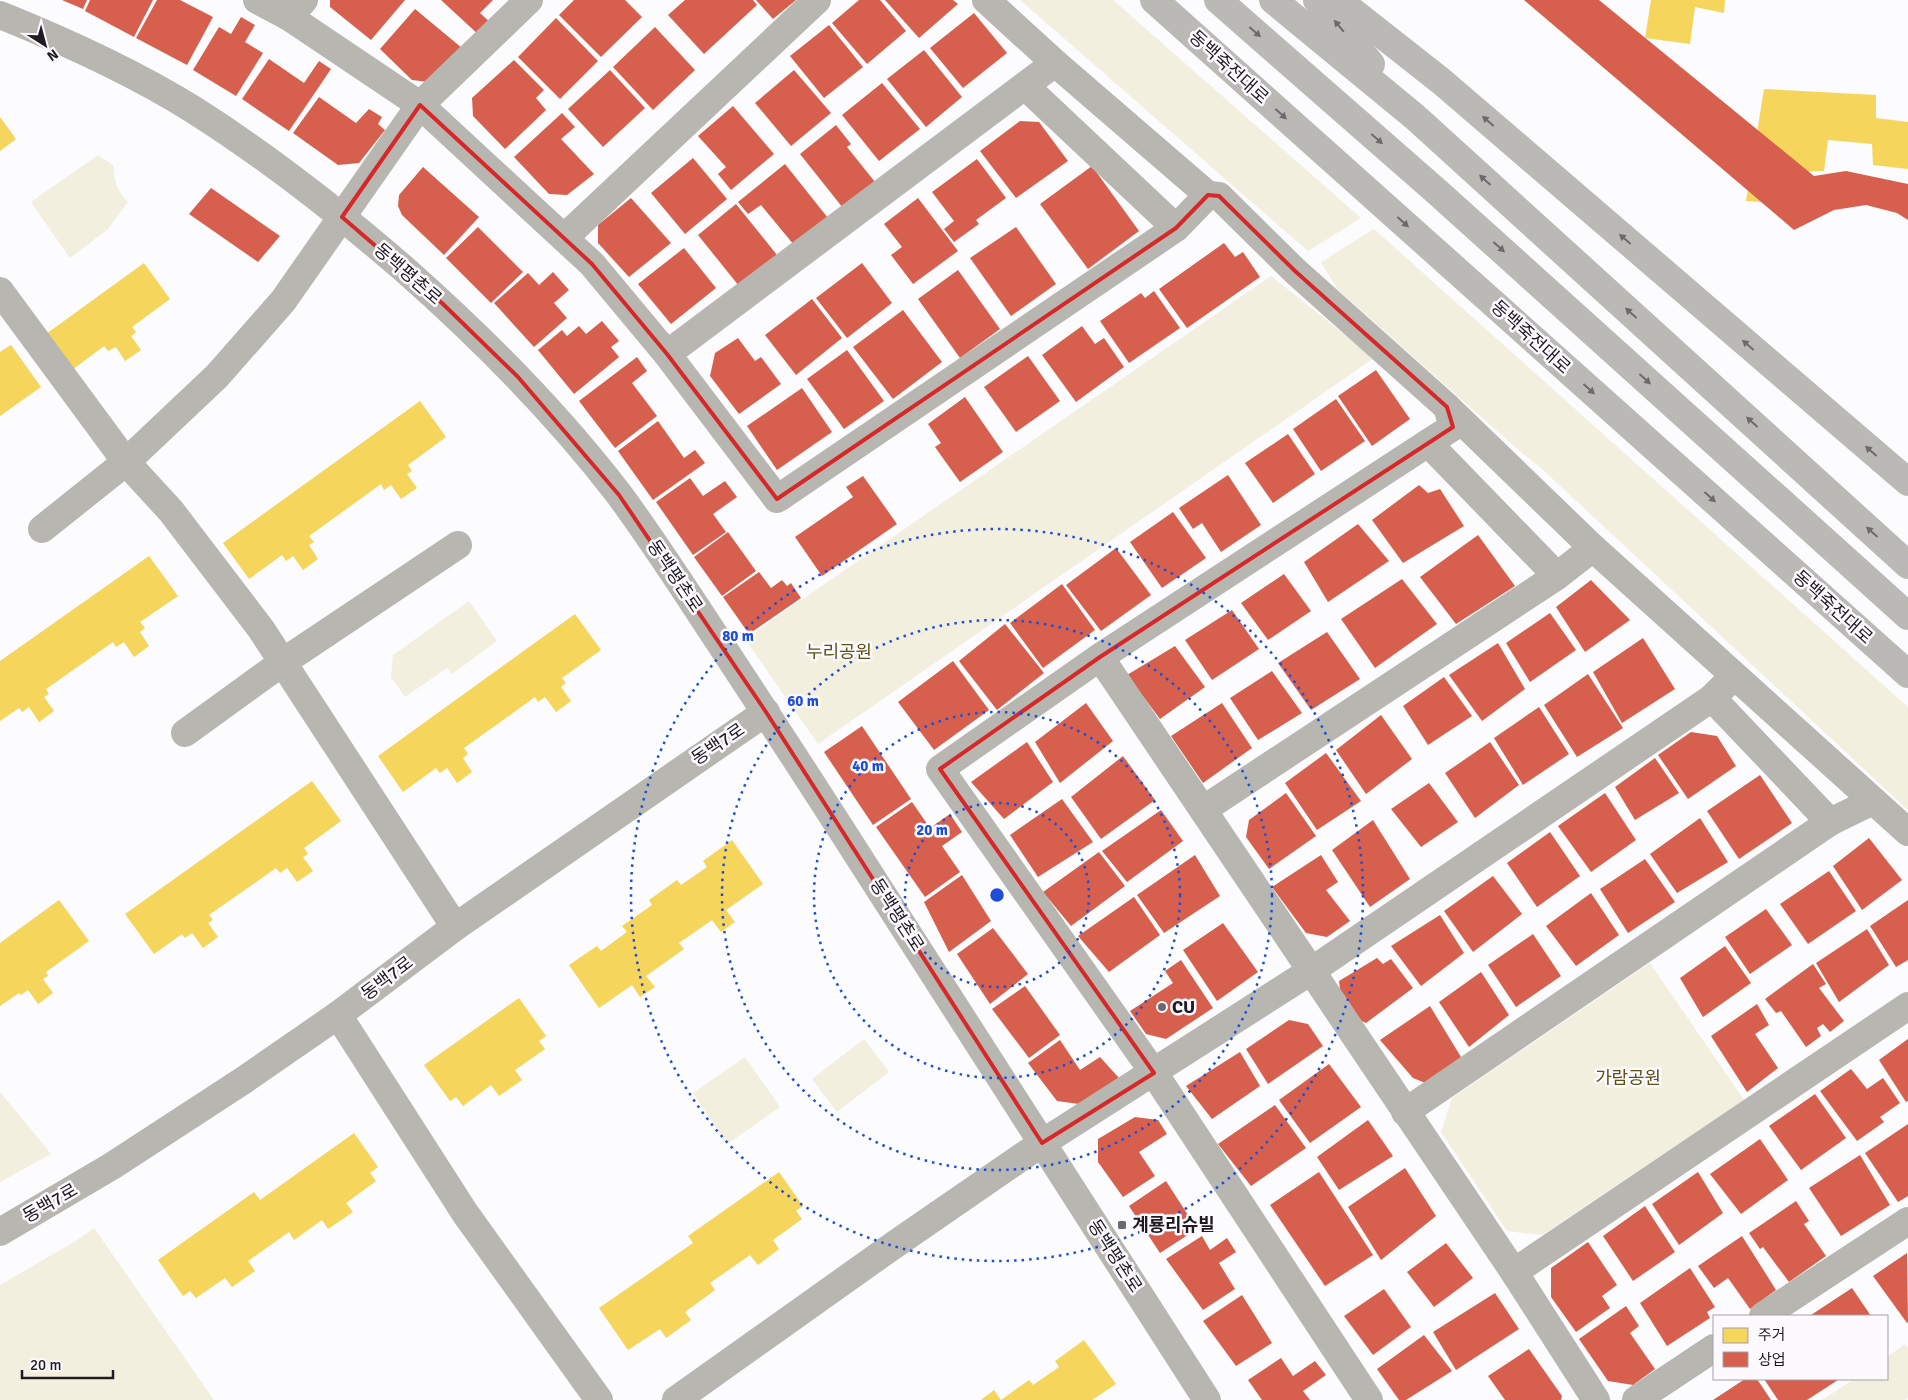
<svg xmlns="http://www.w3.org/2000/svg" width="1908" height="1400" font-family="Signika,'Noto Sans KR',sans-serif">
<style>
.green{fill:#f3efde}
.homes{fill:#f6d55c}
.shops{fill:#d6604d}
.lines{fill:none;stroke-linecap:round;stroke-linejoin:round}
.minor{stroke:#b7b6b1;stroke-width:28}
.major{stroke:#bbb9b5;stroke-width:28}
.oneway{fill:#6c6a6c}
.marked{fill:none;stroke:#d62828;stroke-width:4;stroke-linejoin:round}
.ring{fill:none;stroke:#1d4ed8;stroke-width:2.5;stroke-dasharray:2.5 5}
.poi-dot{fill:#6c6a6f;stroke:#fcfafe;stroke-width:2}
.labels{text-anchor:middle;stroke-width:5;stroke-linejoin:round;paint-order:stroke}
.street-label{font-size:18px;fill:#1e1c22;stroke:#fcfafe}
.park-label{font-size:18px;fill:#5d5212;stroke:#fcfafe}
.poi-label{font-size:18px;font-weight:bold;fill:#1e1c22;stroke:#fcfafe;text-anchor:start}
.centre{fill:#1d4ed8;stroke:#fcfafe;stroke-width:2.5}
.ring-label{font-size:15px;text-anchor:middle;font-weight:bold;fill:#1d4ed8;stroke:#fcfafe;stroke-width:5;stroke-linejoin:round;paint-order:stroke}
</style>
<rect width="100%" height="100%" fill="#fcfbfd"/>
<g class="green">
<polygon points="1020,0 1113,0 1361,218 1308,251"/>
<path d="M98,155l16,11c-1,15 4,26 14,36l-20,27 -38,29 -39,-56z"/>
<polygon points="1374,229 1908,707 1908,810 1542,469 1515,447 1337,289 1321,262"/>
<polygon points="1271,276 1374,358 818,744 745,639"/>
<polygon points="469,601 497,641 452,674 447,668 405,697 391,677 393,655"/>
<polygon points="1650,963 1744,1100 1542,1235 1507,1231 1441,1132 1452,1098"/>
<polygon points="864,1039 889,1072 837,1112 812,1079"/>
<polygon points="745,1057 780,1107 727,1144 693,1093"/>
<polygon points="0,1092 51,1154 0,1182"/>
<polygon points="94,1228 214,1400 0,1400 0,1285 76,1241"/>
<polygon points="1905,1344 1908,1348 1908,1398 1905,1400 1822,1400 1854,1379 1887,1379 1887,1357"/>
</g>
<g class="homes">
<polygon points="1651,0 1725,0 1724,13 1695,7 1690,44 1645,38"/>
<polygon points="1764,89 1876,95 1876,118 1908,122 1908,169 1873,165 1872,144 1828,140 1824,171 1798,172 1794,204 1746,201"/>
<polygon points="0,117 16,139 0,151"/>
<polygon points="144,263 170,299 132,327 136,332 131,336 141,350 125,361 116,347 108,351 104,346 72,370 46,334"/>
<polygon points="11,345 41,387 0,416 0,352"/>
<polygon points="420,401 446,437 408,465 412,471 407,474 417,488 401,499 391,485 384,490 381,484 309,536 314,542 309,545 318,559 303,570 293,556 286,561 282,555 249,579 223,543"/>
<polygon points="149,556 178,596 140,622 145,628 140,632 149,646 134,657 124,642 116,647 113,642 46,689 49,694 44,697 54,711 39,722 29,707 22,712 19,708 0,721 0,661"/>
<polygon points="575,614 601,650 562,678 566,683 561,687 571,701 556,712 545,697 538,702 535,697 464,748 468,754 463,758 472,772 457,783 447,768 440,773 436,768 403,792 378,756"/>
<polygon points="312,781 341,821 304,848 308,854 303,857 313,871 297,882 287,868 280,873 276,868 209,915 213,920 208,923 218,937 203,948 192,933 185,938 182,934 154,954 125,914"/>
<polygon points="732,840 763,884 726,910 735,922 721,932 712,920 679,943 684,949 646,976 655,987 640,997 632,985 599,1008 569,965 597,946 601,951 627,932 622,926 652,905 649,900 677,880 681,885 707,867 703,861"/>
<polygon points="59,900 89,941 46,972 48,976 43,979 53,993 38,1004 28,990 21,995 19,993 0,1006 0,943"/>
<polygon points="519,998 546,1036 539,1041 545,1049 515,1070 522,1080 499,1096 491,1085 463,1106 456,1097 450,1101 424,1065"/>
<polygon points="354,1133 378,1167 370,1173 376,1181 346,1203 353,1212 328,1229 322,1220 294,1240 289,1232 248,1261 255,1271 232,1287 225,1278 196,1298 190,1291 183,1296 158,1260 254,1192 260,1200"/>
<polygon points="779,1172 803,1206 796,1211 802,1219 773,1240 779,1249 758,1265 750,1255 710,1283 715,1290 685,1312 691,1320 666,1338 660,1329 628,1350 599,1308 693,1243 688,1236"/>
<polygon points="1084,1340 1116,1384 1092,1400 981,1400 994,1390 1001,1400 1029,1380 1033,1385 1059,1367 1055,1361"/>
</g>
<g class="shops">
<polygon points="62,0 87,0 83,9"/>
<polygon points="90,0 153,0 134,37 85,11"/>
<polygon points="157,0 180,0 213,17 187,65 136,38"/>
<polygon points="330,0 405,0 371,40 330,7"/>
<polygon points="441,0 493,0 480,13 492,24 480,36"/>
<polygon points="574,0 625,0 642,17 601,57 559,15"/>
<polygon points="685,0 753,0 757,5 704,54 668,15"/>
<polygon points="756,0 796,0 773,19"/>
<polygon points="859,0 880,0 906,31 867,64 832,23"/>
<polygon points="885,0 953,0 958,4 919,38"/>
<polygon points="1524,0 1599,0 1814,176 1846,171 1908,184 1908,220 1897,213 1866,205 1834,210 1794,230"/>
<polygon points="415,9 468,53 436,83 412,80 380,49"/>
<polygon points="974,13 1007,53 963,88 930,48"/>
<polygon points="241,17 255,25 245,42 263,53 236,96 193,70 219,27 231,34"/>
<polygon points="556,18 598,61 560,99 518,57"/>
<polygon points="829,25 863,67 824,98 790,56"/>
<polygon points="655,27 695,70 653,110 613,67"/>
<polygon points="924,50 962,97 926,127 887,79"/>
<polygon points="269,59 304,83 319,61 331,69 289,131 242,99"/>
<polygon points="514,60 544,90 536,98 546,110 505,149 473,116 472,98"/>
<polygon points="610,70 645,108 603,147 568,109"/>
<polygon points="794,70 831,113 791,146 755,103"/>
<polygon points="882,83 920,129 879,161 842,115"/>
<polygon points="319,97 356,123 369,109 382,117 378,124 385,130 359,163 338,165 293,133"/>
<polygon points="733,106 774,154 731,190 718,174 726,167 698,136"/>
<polygon points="562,113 575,127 561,139 594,174 567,195 549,194 514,157"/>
<polygon points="1020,121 1039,122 1068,161 1016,198 980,151"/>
<polygon points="836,125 851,144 847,147 875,182 843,208 800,154"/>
<polygon points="693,158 727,199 685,234 651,193"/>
<polygon points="977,159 1006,198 976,220 979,224 954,242 944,229 954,221 932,192"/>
<polygon points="785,164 828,218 794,245 761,205 748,214 738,202"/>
<polygon points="1092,166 1139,231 1088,269 1040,204"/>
<polygon points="423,167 479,217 444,255 402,215 398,206 399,195"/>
<polygon points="211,188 280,236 258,262 189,214"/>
<polygon points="631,198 671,243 629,277 598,243 598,225"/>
<polygon points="918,198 958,251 913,284 891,255 902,247 884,224"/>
<polygon points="736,204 777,255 739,286 698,235"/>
<polygon points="478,227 523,272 491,303 446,258"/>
<polygon points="1016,227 1056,284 1011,316 970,258"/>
<polygon points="1224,243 1235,257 1243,252 1260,277 1187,328 1159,289"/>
<polygon points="684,248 716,288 671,324 638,284"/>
<polygon points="862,263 892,303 847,338 816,298"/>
<polygon points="958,270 1000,329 960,358 918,299"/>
<polygon points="553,272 569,290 554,303 567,318 534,347 494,303 528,273 539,285"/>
<polygon points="1154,291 1180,328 1129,363 1100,321 1141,293 1145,298"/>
<polygon points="812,299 842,338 796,375 765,335"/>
<polygon points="903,310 942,362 893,399 853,347"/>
<polygon points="602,321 619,341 611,347 619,357 574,394 538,350 562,330 567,336 579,326 586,334"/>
<polygon points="1082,326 1095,344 1104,338 1124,367 1076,402 1042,355"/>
<polygon points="738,338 755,361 761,357 781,384 739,414 710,376 715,353"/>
<polygon points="847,350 884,401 844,429 807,379"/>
<polygon points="1028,356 1060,401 1016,432 984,387"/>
<polygon points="637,357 647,371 632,383 657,416 615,448 579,401"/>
<polygon points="1376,370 1410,419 1372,446 1338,396"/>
<polygon points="802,388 832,432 777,470 747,426"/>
<polygon points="965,397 1003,452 960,482 935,447 941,443 928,424"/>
<polygon points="1336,399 1365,441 1321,471 1293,429"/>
<polygon points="658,421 684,458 695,450 705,463 653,500 618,451"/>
<polygon points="1288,434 1315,474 1273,503 1245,463"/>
<polygon points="1228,475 1261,525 1221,552 1202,523 1193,529 1179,508"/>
<polygon points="863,476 897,524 822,576 795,537 853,497 846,487"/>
<polygon points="690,478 703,496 725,481 737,497 713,514 726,532 693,555 656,502"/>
<polygon points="1419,485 1428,493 1440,489 1464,526 1403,563 1372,520"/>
<polygon points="1173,512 1206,558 1162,588 1130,542"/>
<polygon points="1358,524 1389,561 1328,602 1304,562"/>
<polygon points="728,532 756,571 722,596 694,557"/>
<polygon points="1478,535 1515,586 1456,624 1420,577"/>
<polygon points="1116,548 1151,595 1101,631 1066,585"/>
<polygon points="759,572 771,588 782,580 787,586 791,583 801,598 749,634 723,597"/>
<polygon points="1284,574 1311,611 1268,640 1241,603"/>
<polygon points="1402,579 1437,624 1375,668 1341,619"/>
<polygon points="1591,580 1630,620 1585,652 1556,607"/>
<polygon points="1062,584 1095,630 1043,668 1010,623"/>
<polygon points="1232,610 1259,649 1212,680 1185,640"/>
<polygon points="1550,613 1576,650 1530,682 1506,643"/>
<polygon points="1005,624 1044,673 997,710 959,661"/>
<polygon points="1327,632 1360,679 1311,710 1278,663"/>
<polygon points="1643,638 1675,689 1622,723 1593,672"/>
<polygon points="1498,643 1525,689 1482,721 1449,675"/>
<polygon points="1175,646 1205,687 1160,719 1127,675"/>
<polygon points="953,661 989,710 934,750 898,702"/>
<polygon points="1272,671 1302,713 1258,740 1230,698"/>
<polygon points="1588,674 1623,728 1577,757 1544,705"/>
<polygon points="1444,677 1472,716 1428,745 1403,706"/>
<polygon points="1086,703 1113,741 1060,783 1035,742"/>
<polygon points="1222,703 1252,748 1203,783 1171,736"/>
<polygon points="1539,707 1569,754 1523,785 1494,738"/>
<polygon points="1381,715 1412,759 1366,794 1336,750"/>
<polygon points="862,726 911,799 873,825 824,752"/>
<polygon points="1691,732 1717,736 1736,766 1688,799 1658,755"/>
<polygon points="1027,742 1053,782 1004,819 971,782"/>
<polygon points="1490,742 1519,785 1475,818 1445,773"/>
<polygon points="1326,753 1361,801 1317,830 1285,783"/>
<polygon points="1123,756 1155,800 1101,839 1071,797"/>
<polygon points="1655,758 1679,793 1635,820 1615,787"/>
<polygon points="1760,775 1792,823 1739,859 1707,811"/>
<polygon points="1429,783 1458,822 1421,847 1391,809"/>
<polygon points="1286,793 1316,836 1269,869 1246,837 1249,820"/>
<polygon points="1605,793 1636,840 1591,872 1558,826"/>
<polygon points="1062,799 1093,842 1038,877 1010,835"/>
<polygon points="912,802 930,828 950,814 962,832 942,846 960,872 925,897 876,827"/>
<polygon points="1161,810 1183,841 1127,882 1102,851"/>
<polygon points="1700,818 1728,862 1677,893 1650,854"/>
<polygon points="1373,820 1410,879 1370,907 1332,850"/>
<polygon points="1550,832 1580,876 1537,907 1507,863"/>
<polygon points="1869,838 1902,880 1862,910 1833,866"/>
<polygon points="1099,852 1125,886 1071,926 1043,892"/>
<polygon points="1195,855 1220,896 1164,933 1137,895"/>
<polygon points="1321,855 1338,882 1326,890 1350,921 1327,937 1306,933 1272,887"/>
<polygon points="1645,859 1675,902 1628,933 1600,889"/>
<polygon points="1829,871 1856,911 1808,944 1780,904"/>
<polygon points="962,875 991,921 949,952 924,902"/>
<polygon points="1493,876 1522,914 1473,952 1444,911"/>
<polygon points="1591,893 1619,935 1576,966 1546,926"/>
<polygon points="1134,897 1160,935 1109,972 1078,936"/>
<polygon points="1908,900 1908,960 1896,967 1870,926"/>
<polygon points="1766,909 1792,945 1750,974 1725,937"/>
<polygon points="1440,915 1464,953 1421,986 1391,946"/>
<polygon points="1223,923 1258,972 1217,1001 1183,950"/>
<polygon points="993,928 1028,974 990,1004 957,954"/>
<polygon points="1867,929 1889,965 1839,1002 1816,963"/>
<polygon points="1533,934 1561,976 1516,1007 1488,965"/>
<polygon points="1725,946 1751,983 1703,1017 1680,978"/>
<polygon points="1377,958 1383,964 1391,959 1413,988 1366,1023 1353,1017 1341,996 1339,981"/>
<polygon points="1181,960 1213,1008 1166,1039 1146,1034 1130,1011 1173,983 1165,971"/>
<polygon points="1813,964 1826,984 1819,988 1844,1021 1830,1032 1823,1024 1817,1028 1821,1036 1806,1047 1781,1011 1776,1013 1765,999"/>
<polygon points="1481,972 1509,1015 1469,1047 1439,1002"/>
<polygon points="1025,986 1060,1035 1029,1058 992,1009"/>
<polygon points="1757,1004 1769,1025 1755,1034 1778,1068 1747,1092 1711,1036"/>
<polygon points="1430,1006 1461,1057 1428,1084 1413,1078 1380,1040"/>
<polygon points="1289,1020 1308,1024 1323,1046 1268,1084 1246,1049"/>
<polygon points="1908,1039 1908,1101 1906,1102 1879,1060"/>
<polygon points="1060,1040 1080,1070 1100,1057 1119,1078 1079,1104 1057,1101 1028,1063"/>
<polygon points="1240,1052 1260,1086 1212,1119 1186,1086"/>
<polygon points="1329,1064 1361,1107 1310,1143 1279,1100"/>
<polygon points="1851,1069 1867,1089 1883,1078 1900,1103 1880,1117 1884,1122 1857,1141 1820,1091"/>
<polygon points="1815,1094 1846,1138 1801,1170 1769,1126"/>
<polygon points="1275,1105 1306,1148 1251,1186 1218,1144"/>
<polygon points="1135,1117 1158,1120 1167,1134 1139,1152 1155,1176 1123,1197 1098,1162 1098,1139"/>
<polygon points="1368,1120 1393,1156 1339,1190 1317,1157"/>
<polygon points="1908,1124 1908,1196 1898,1202 1865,1153"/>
<polygon points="1760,1139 1788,1180 1741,1214 1710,1174"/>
<polygon points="1860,1155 1890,1205 1841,1236 1809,1188"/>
<polygon points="1405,1168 1436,1216 1381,1260 1348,1207"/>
<polygon points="1319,1172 1373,1255 1325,1286 1270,1205"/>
<polygon points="1698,1172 1723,1213 1679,1245 1652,1204"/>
<polygon points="1166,1181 1197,1229 1160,1253 1129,1206"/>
<polygon points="1796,1201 1809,1221 1804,1224 1826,1256 1789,1282 1763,1247 1760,1249 1749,1233"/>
<polygon points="1645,1206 1675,1252 1633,1281 1603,1236"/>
<polygon points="1202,1236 1210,1250 1227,1238 1236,1252 1219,1263 1235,1289 1203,1310 1166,1259"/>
<polygon points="1742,1236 1776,1290 1750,1309 1728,1278 1714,1288 1698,1266"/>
<polygon points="1588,1242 1617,1285 1602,1296 1610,1308 1576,1332 1551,1297 1551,1268"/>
<polygon points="1446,1243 1473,1278 1434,1307 1407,1272"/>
<polygon points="1907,1253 1908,1322 1907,1323 1873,1276"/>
<polygon points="1690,1268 1715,1307 1707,1312 1710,1318 1667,1346 1640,1303"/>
<polygon points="1852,1288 1871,1316 1812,1316 1811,1315"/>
<polygon points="1384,1289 1411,1327 1373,1355 1344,1316"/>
<polygon points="1495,1293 1519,1329 1456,1370 1433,1332"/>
<polygon points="1242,1295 1272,1343 1236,1366 1203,1321"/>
<polygon points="1626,1306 1639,1326 1630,1333 1655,1369 1633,1385 1608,1381 1579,1339"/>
<polygon points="1424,1335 1452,1371 1406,1400 1399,1400 1377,1369"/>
<polygon points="1529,1349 1562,1396 1561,1400 1505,1400 1488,1376"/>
<polygon points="1281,1358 1293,1376 1315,1361 1326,1375 1303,1391 1310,1400 1262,1400 1248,1380"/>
<polygon points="1745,1379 1757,1379 1771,1400 1713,1400"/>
<polygon points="1764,1379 1837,1379 1838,1380 1807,1400 1778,1400"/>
</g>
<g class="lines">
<g class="minor">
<polyline points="257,0 289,17 420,105 592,264 667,354 777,499 1176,228 1208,195 1055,63 667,354"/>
<polyline points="986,0 1055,63"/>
<path d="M0,15c67,27 133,57 194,95 74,47 144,102 210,159 77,68 151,142 214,224 32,43 61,88 90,132 52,79 103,157 154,237 115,179 230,359 345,538"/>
<polyline points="289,17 304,0"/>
<polyline points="1025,86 1176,228"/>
<polyline points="1208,195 1219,196 1295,271 1447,407 1453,427 1428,443"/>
<polyline points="564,238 817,0"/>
<polyline points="0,291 126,462 171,511 261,629 455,927"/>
<polyline points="1447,407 1593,548"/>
<polyline points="42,529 126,462 217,376 283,301 420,105 529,0"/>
<polyline points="1557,576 1593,548 1908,832"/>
<polyline points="1100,657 1514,1272 1596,1400"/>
<polyline points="1712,698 1830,822"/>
<polyline points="185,733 283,662 458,545"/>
<polyline points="1204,809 1557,576 1428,443 1100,657 940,769 1154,1073 1369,1400"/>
<polyline points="338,1015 465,1213 599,1400"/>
<polyline points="1405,1112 1830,822 1873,801"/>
<polyline points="0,1232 112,1166 244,1080 338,1015 455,927 766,712"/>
<polyline points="1514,1272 1908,1006"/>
<polyline points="1763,1316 1908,1221"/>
<polyline points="676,1400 894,1245 1042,1143 1311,971 1712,698 1734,676"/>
<polyline points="1636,1400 1714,1348"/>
</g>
<g class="major">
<polyline points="1154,0 1908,674"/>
<polyline points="1218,0 1435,190 1908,616"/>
<polyline points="1273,0 1415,117 1908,565"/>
<polyline points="1317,0 1371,64"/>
<polyline points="1338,0 1441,81 1908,482"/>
</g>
</g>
<defs><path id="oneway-solid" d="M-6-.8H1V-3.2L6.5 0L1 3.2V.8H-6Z" transform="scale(1.25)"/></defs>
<g class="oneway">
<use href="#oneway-solid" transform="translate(1339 26) rotate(-130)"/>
<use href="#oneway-solid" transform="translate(1255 32) rotate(41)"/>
<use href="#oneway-solid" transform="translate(1281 114) rotate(42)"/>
<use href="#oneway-solid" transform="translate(1488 121) rotate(-139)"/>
<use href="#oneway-solid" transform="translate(1377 139) rotate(41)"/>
<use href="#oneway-solid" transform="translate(1485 180) rotate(-138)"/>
<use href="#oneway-solid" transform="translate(1403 222) rotate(42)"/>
<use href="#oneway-solid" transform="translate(1625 239) rotate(-139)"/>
<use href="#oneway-solid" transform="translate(1499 247) rotate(42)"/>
<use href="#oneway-solid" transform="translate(1631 313) rotate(-138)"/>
<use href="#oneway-solid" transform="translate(1748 345) rotate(-139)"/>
<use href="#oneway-solid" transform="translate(1645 379) rotate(42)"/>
<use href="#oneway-solid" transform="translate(1589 389) rotate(42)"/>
<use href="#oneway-solid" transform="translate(1752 422) rotate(-138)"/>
<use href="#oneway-solid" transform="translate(1871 451) rotate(-139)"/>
<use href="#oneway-solid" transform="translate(1710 497) rotate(42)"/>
<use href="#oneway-solid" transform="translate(1872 532) rotate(-138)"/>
</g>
<path class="marked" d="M420,105l172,159 75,90 110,145 399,-271 32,-33 11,1 76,75 152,136 6,20 -353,230 -160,112 214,304 -112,70 -276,-431 -147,-217 -101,-118 -75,-73 -101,-87z"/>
<g class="ring">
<circle cx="997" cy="895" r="92"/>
<circle cx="997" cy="895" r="183"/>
<circle cx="997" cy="895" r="275"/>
<circle cx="997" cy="895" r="366"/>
</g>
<g class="poi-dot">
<circle cx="1162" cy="1007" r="5"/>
<rect x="1117" y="1220" width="10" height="10" rx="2.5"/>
</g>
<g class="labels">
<g class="street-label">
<text transform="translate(1229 67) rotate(42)" y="6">동백죽전대로</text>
<text transform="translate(408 274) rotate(41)" y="6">동백평촌로</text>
<text transform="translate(1531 337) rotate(42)" y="6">동백죽전대로</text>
<text transform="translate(675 576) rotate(56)" y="6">동백평촌로</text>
<text transform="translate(1833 607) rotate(42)" y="6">동백죽전대로</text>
<text transform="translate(718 744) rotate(-34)" y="6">동백7로</text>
<text transform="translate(897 915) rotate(57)" y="6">동백평촌로</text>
<text transform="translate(387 978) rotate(-37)" y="6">동백7로</text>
<text transform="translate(50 1203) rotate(-30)" y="6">동백7로</text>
<text transform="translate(1115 1256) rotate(57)" y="6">동백평촌로</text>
</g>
<g class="park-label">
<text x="839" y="658">누리공원</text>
<text x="1628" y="1084">가람공원</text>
</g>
<g class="poi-label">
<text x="1172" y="1013">CU</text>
<text x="1132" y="1231">계룡리슈빌</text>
</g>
</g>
<circle cx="997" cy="895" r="8" class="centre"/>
<g class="ring-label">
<text x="738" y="641">80 m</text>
<text x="803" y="706">60 m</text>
<text x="868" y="771">40 m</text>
<text x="932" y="835">20 m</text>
</g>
<rect x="1713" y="1315" width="175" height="65" fill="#fcfafe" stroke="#a3a1a6"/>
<rect x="1723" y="1328" width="25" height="15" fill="#f6d55c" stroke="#a3a1a6"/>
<text x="1758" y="1340" font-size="15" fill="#1e1c22">주거</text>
<rect x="1723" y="1352" width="25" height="15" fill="#d6604d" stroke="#a3a1a6"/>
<text x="1758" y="1365" font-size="15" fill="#1e1c22">상업</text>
<g transform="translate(45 45) rotate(144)" stroke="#fcfafe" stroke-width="4" paint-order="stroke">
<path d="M0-4L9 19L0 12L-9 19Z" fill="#1e1c22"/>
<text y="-8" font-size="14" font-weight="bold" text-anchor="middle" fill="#1e1c22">N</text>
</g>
<path d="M22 1370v8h91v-8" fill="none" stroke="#1e1c22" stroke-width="2.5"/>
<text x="30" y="1370" font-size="15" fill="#1e1c22" stroke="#fcfafe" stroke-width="4" paint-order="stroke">20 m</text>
</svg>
